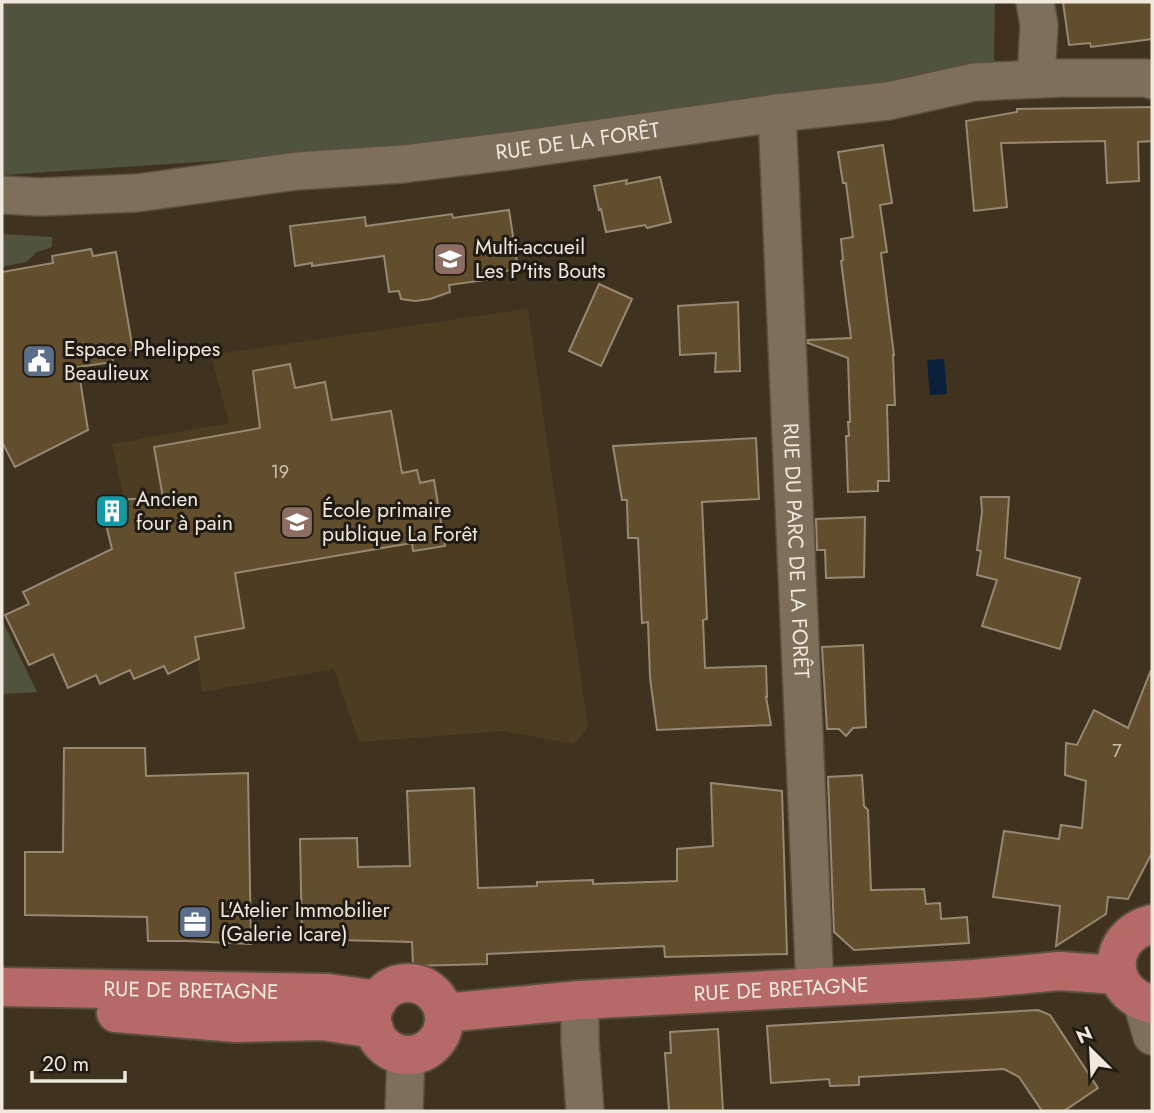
<svg xmlns="http://www.w3.org/2000/svg" width="1154" height="1113" font-family="Jost,sans-serif">
<style>
.built{fill:#4c3c22}
.green{fill:#50533e}
.water{fill:#09213a}
.building{fill:#624e2c;stroke:#968872;stroke-width:2}
.lines{fill:none;stroke-linecap:round;stroke-linejoin:round}
.minor-casing{stroke:#5b503f;stroke-width:40}
.major-casing{stroke:#5b503f;stroke-width:42}
.minor{stroke:#7d6f5a;stroke-width:37}
.major{stroke:#b56a67;stroke-width:38}
.labels{text-anchor:middle;stroke-width:6;stroke-linejoin:round;paint-order:stroke}
.number-label{font-size:18px;fill:#ccc2b0}
.street-label{font-size:21px;fill:#f0e8dc;stroke:#211c13}
.poi-label{font-size:21px;fill:#f0e8dc;stroke:#211c13;text-anchor:start}
</style>
<rect width="100%" height="100%" fill="#3f3320"/>
<polygon class="built" points="528,309 588,728 574,744 504,731 359,742 334,669 202,692 193,626 135,552 112,444 229,423 211,355"/>
<g class="green">
<polygon points="2,2 995,2 994,64 909,87 428,143 290,156 2,175"/>
<polygon points="2,234 52,237 52,247 37,252 26,262 2,267"/>
<polygon points="2,620 37,692 2,694"/>
</g>
<polygon class="water" points="944,359 947,394 930,395 927,360"/>
<g class="building">
<polygon points="1063,2 1152,2 1152,39 1091,47 1090,43 1069,45"/>
<polygon points="1152,107 1152,141 1138,142 1139,181 1107,183 1105,141 1001,143 1007,207 974,211 966,121 1017,112 1017,109"/>
<polygon points="883,145 892,203 880,205 887,252 881,253 894,355 893,355 895,405 887,405 889,481 878,481 878,491 848,492 846,436 849,436 848,422 850,422 848,358 808,343 808,340 851,338 841,261 843,260 841,239 853,237 846,183 843,183 838,152"/>
<polygon points="660,177 671,222 647,228 645,225 606,232 601,209 599,210 594,186 627,180 626,184"/>
<polygon points="509,210 518,269 500,272 500,278 449,285 450,292 430,299 415,301 401,299 399,291 389,292 384,256 312,266 312,263 295,266 290,226 365,217 366,226 452,214 453,218"/>
<polygon points="91,249 93,256 116,252 133,350 111,353 113,362 78,367 88,430 15,467 2,442 2,272 53,263 52,256"/>
<polygon points="599,284 632,299 601,366 569,351"/>
<polygon points="738,302 740,371 715,372 716,353 680,355 678,306"/>
<polygon points="290,364 295,388 325,382 332,420 391,411 402,473 417,470 420,483 434,480 445,546 413,551 412,543 235,573 244,628 195,637 199,659 168,674 164,666 134,679 130,670 100,684 96,675 68,688 53,654 29,665 5,615 29,604 23,592 112,549 100,500 163,498 154,447 260,428 253,371"/>
<polygon points="756,438 759,499 702,502 707,619 703,620 705,668 766,666 767,697 766,697 771,725 657,730 650,678 648,622 642,623 638,538 628,538 627,500 622,500 613,446"/>
<polygon points="981,497 1009,497 1005,558 1080,578 1060,649 982,626 997,580 977,575 981,551 977,550 982,512"/>
<polygon points="865,517 864,577 826,578 825,550 817,550 816,519"/>
<polygon points="863,645 866,727 853,728 846,736 839,729 827,729 822,647"/>
<polygon points="1151,670 1152,853 1128,899 1108,897 1106,914 1056,946 1060,906 993,897 1004,831 1059,839 1061,825 1082,828 1086,781 1065,775 1066,743 1077,745 1094,710 1128,728"/>
<polygon points="64,748 145,748 146,776 248,773 251,944 186,941 148,941 147,917 25,915 25,852 63,852"/>
<polygon points="862,775 864,806 868,810 871,890 924,889 926,904 940,903 941,919 967,917 969,943 854,950 834,932 828,777"/>
<polygon points="711,783 782,791 787,954 665,957 664,946 618,948 487,954 487,964 413,966 412,942 302,939 300,839 357,838 358,867 410,866 407,791 474,788 478,888 537,886 537,882 593,880 593,884 677,881 677,849 713,846"/>
<polygon points="1038,1010 1050,1015 1098,1088 1064,1111 1042,1111 1019,1077 1004,1069 859,1077 859,1085 830,1086 829,1079 771,1083 767,1026"/>
<polygon points="718,1029 723,1111 669,1111 665,1053 671,1053 670,1032"/>
</g>
<g class="lines">
<g class="minor-casing">
<g id="minor">
<polyline points="1035,2 1039,25 1036,79"/>
<path id="s1" d="M777,113l38,875"/>
<path id="s2" d="M2,195l38,2 97,-4 160,-22 106,-7 114,-14 260,-37 111,-12 86,-19 88,-4h84l6,2"/>
<polyline points="580,1000 580,1042 585,1111"/>
<polyline points="1142,1002 1152,1036"/>
<polyline points="404,1111 406,1055"/>
</g>
</g>
<g class="major-casing">
<g id="major">
<path d="M1152,924c-47,12 -47,69 0,80"/>
<circle cx="408" cy="1019" r="36"/>
<path id="s3" d="M2,987l326,6 50,7"/>
<polyline points="116,1013 236,1023 323,1021 374,1029"/>
<path id="s4" d="M444,1013l136,-13 394,-21 85,-8 59,4"/>
</g>
</g>
<use href="#minor" class="minor"/>
<use href="#major" class="major"/>
</g>
<defs>
<g id="school-square" transform="scale(1.75)"><rect x="-9" y="-9" width="18" height="18" rx="4" fill="#8d6e63" stroke="#211c13"/><path d="M0-5L7-2L0 1L-7-2ZM-4 1L0 2.5L4 1V4Q0 6-4 4Z" fill="#fff"/></g>
<g id="civic-square" transform="scale(1.75)"><rect x="-9" y="-9" width="18" height="18" rx="4" fill="#5c6f8a" stroke="#211c13"/><path d="M-.6-6.5H3V-4.5H.6V-3L4-1V1h2V6H-6V1h2V-1L-.6-3ZM-1.2 2.5V6h2.4V2.5Z" fill="#fff"/></g>
<g id="building-square" transform="scale(1.75)"><rect x="-9" y="-9" width="18" height="18" rx="4" fill="#0f9aa8" stroke="#211c13"/><path d="M-4-6H4V6H1V3H-1V6H-4ZM-2.5-4.3h1.7v1.8h-1.7ZM.8-4.3h1.7v1.8H.8ZM-2.5-1h1.7V.8h-1.7ZM.8-1h1.7V.8H.8Z" fill="#fff"/></g>
<g id="office-square" transform="scale(1.75)"><rect x="-9" y="-9" width="18" height="18" rx="4" fill="#5c6f8a" stroke="#211c13"/><path d="M-6-3h4V-5.5h4V-3h4V5H-6ZM-1-4.5V-3h2v-1.5ZM-6 0V1H6V0Z" fill="#fff"/></g>
</defs>
<g fill-rule="evenodd">
<use href="#school-square" x="450" y="259"/>
<use href="#civic-square" x="39" y="361"/>
<use href="#building-square" x="112" y="511"/>
<use href="#school-square" x="297" y="522"/>
<use href="#office-square" x="195" y="922"/>
</g>
<g class="labels">
<g class="number-label">
<text x="280" y="478">19</text>
<text x="1117" y="757">7</text>
</g>
<g class="street-label">
<text dy="7" stroke="none"><textPath href="#s2" startOffset="579">RUE DE LA FORÊT</textPath></text>
<text dy="7" stroke="none"><textPath href="#s1" startOffset="438">RUE DU PARC DE LA FORÊT</textPath></text>
<text dy="7" stroke="none"><textPath href="#s4" startOffset="338">RUE DE BRETAGNE</textPath></text>
<text dy="7" stroke="none"><textPath href="#s3" startOffset="189">RUE DE BRETAGNE</textPath></text>
</g>
<g class="poi-label">
<text x="475" y="254">Multi-accueil<tspan x="475" dy="24">Les P'tits Bouts</tspan></text>
<text x="64" y="356">Espace Phelippes<tspan x="64" dy="24">Beaulieux</tspan></text>
<text x="136" y="506">Ancien<tspan x="136" dy="24">four à pain</tspan></text>
<text x="322" y="517">École primaire<tspan x="322" dy="24">publique La Forêt</tspan></text>
<text x="220" y="917">L'Atelier Immobilier<tspan x="220" dy="24">(Galerie Icare)</tspan></text>
</g>
</g>
<rect width="1154" height="1113" fill="none" stroke="#f0e8dc" stroke-width="7"/>
<g transform="translate(1091 1050) rotate(336)" stroke="#211c13" stroke-width="5" paint-order="stroke">
<path d="M0-5L12 26L0 18L-12 26Z" fill="#f0e8dc"/>
<text y="-10" font-size="19" font-weight="bold" text-anchor="middle" fill="#f0e8dc">N</text>
</g>
<path d="M32 1071v10h93v-10" fill="none" stroke="#f0e8dc" stroke-width="3.5"/>
<text x="42" y="1071" font-size="21" fill="#f0e8dc" stroke="#211c13" stroke-width="5" paint-order="stroke">20 m</text>
</svg>
